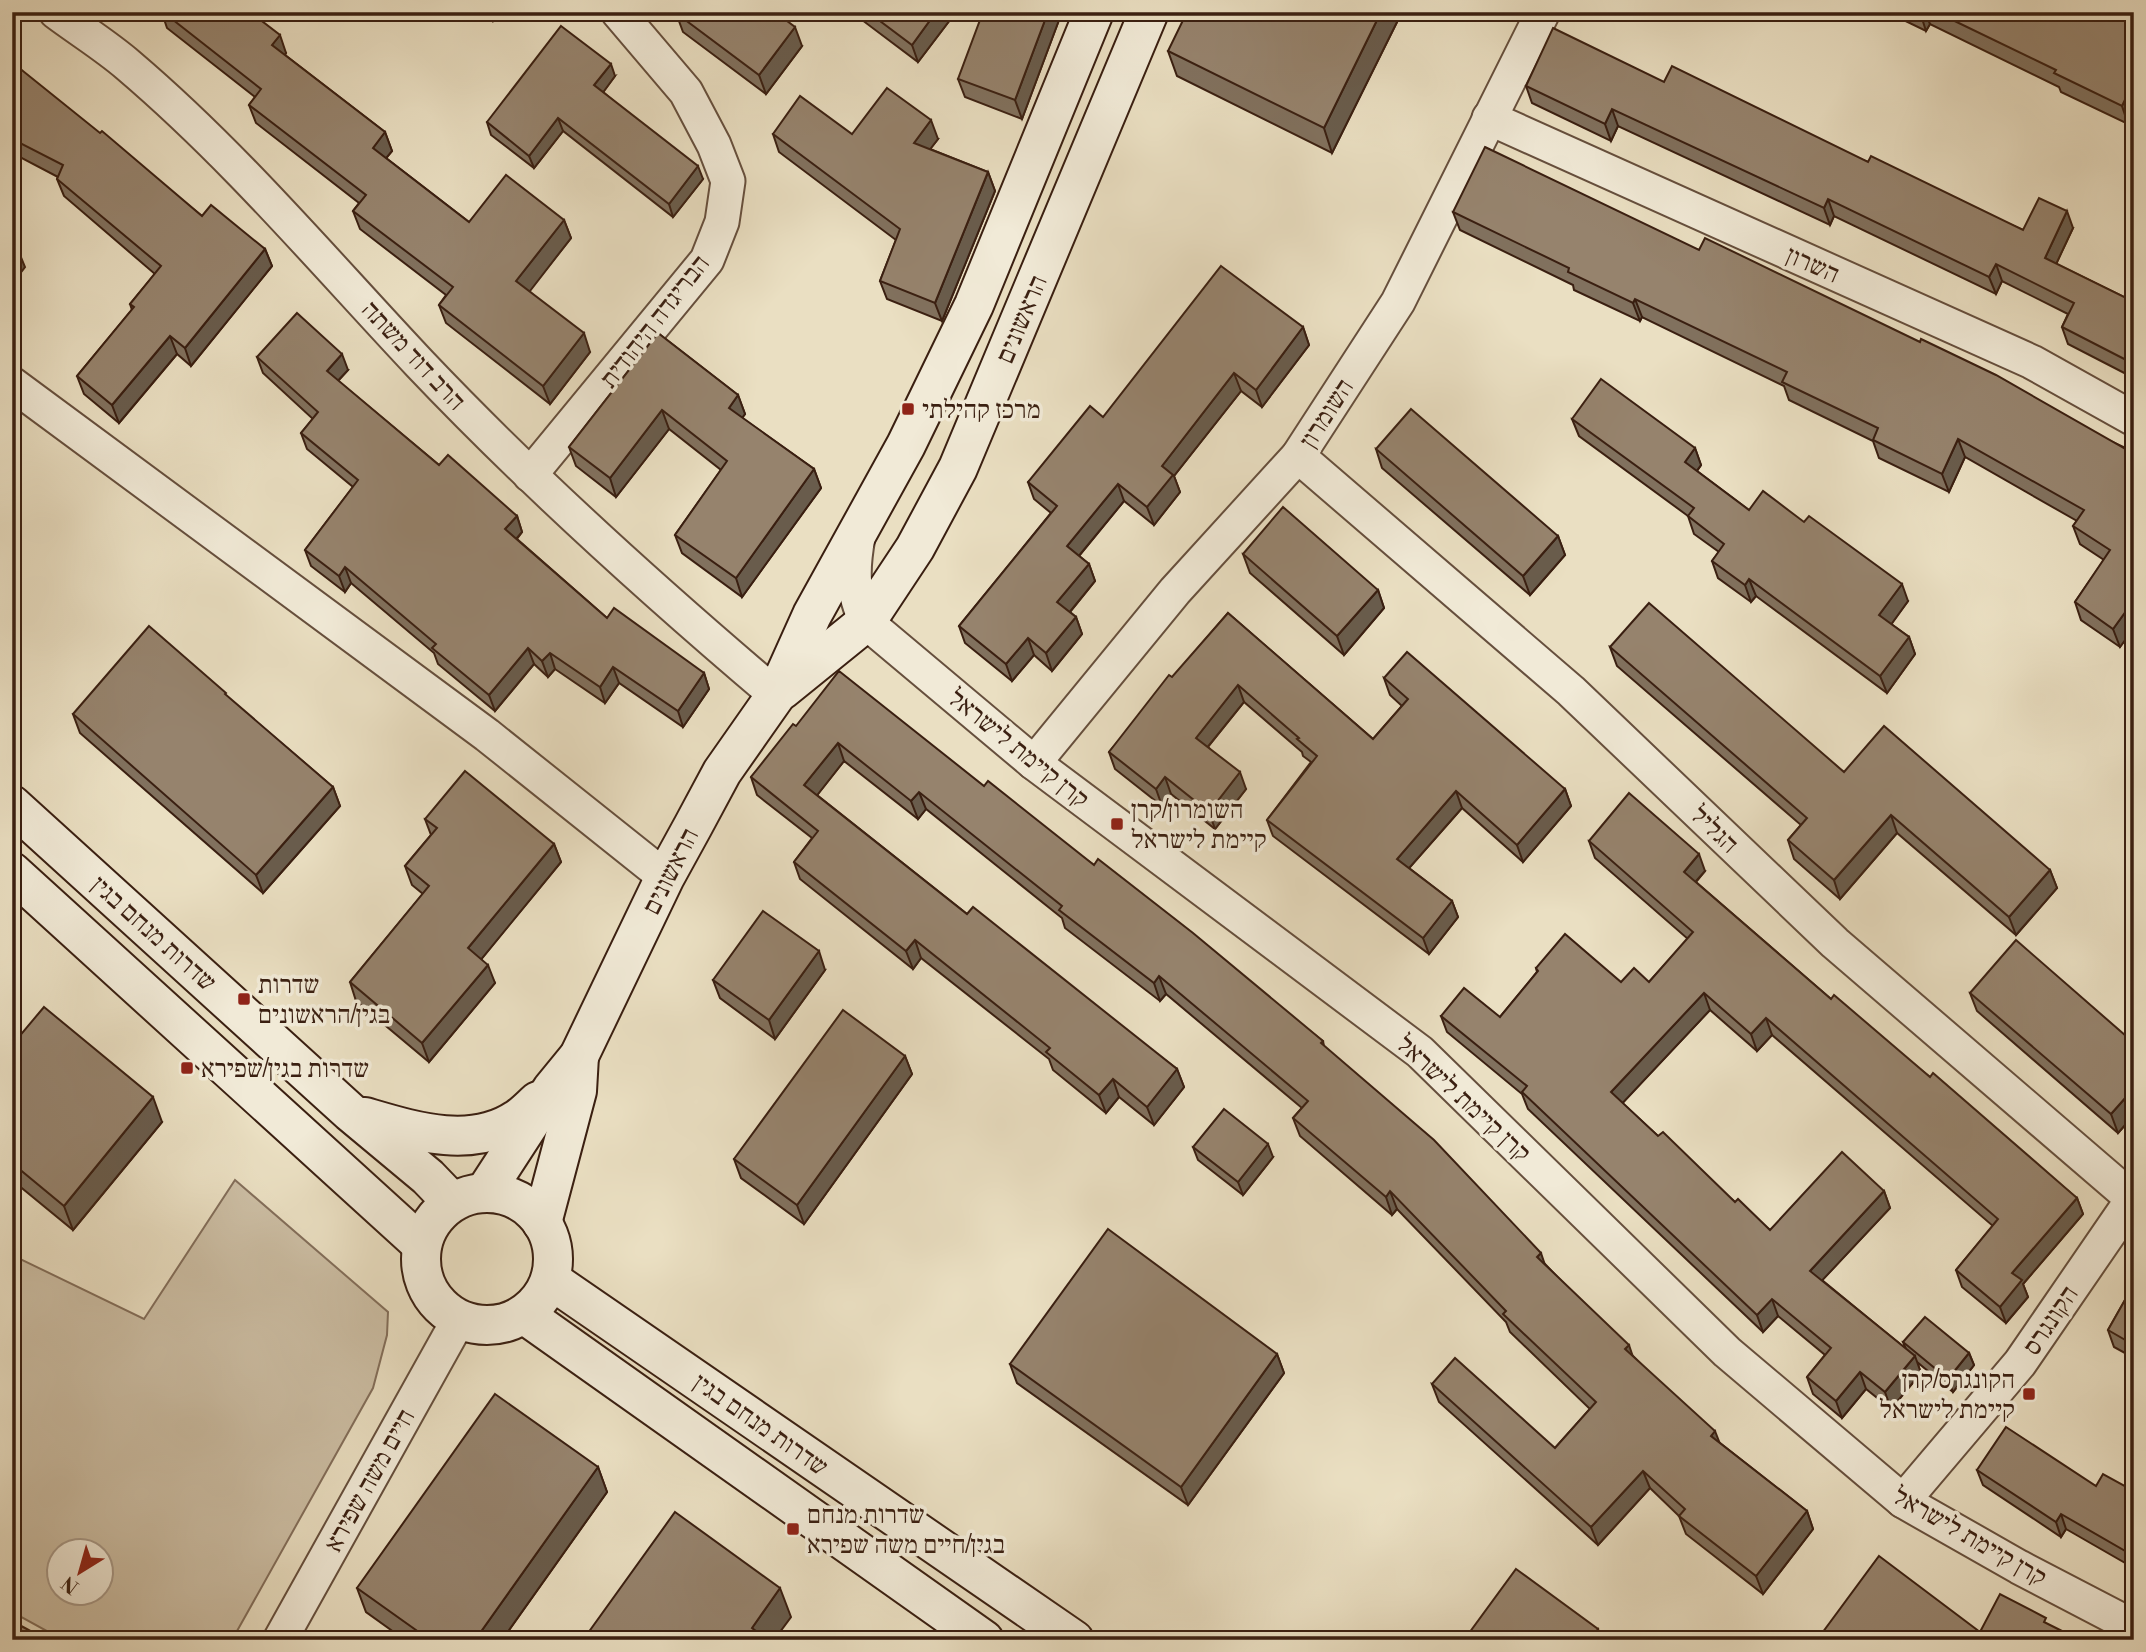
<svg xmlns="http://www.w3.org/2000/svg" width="2146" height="1652" font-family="'Libre Bodoni','Frank Ruhl Libre',serif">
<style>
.green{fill:#ccbea4;stroke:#836e5a;stroke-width:2;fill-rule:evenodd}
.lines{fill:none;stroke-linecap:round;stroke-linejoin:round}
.street-casing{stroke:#664f3d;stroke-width:37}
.secondary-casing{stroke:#3a1f11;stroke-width:42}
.street{stroke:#f1ead7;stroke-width:33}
.secondary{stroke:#f1ead7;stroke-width:38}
.wall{fill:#81715e;stroke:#3a1f11;stroke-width:2}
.shaded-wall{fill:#695c4c;stroke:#3a1f11;stroke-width:2}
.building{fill:#96836d;stroke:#3a1f11;stroke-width:2}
.poi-dot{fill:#8f2418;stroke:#f1ead7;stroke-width:2.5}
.labels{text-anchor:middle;stroke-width:7;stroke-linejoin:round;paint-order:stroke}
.street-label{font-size:26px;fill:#3a1f11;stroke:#f1ead7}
.poi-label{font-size:26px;fill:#3a1f11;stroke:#f1ead7;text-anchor:start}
</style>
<rect width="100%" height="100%" fill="#eadfc2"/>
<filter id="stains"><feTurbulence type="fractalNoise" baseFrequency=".00286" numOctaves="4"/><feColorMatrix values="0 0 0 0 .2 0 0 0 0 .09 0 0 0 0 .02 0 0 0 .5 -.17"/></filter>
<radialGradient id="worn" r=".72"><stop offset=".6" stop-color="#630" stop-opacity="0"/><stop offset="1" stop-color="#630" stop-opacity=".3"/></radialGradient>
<path class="green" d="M235,1180l153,132 -1,23 -14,53 -141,252h-169l-51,-28v-357l132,64zM60,1550h42v42h-42z"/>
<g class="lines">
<g class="street-casing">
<g id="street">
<path d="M56,12c24,18 50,34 72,53 107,91 196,197 292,299 112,118 232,226 356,331"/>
<polyline points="1489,118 2032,362 2134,419"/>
<polyline points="12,384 487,735 665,877"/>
<polyline points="1298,456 1571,691 1835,943 2134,1200"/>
<polyline points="530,475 707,260 722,222 728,181 714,145 686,92 618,12"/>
<path d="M858,537c-6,34 -6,53 8,85l168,141 386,289 307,300 176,149 116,66 115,60"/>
<polyline points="1034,763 1175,591 1298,456 1398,302 1543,12"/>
<polyline points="1903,1501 2020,1363 2134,1197"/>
<polyline points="280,1640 459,1319"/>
</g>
</g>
<g class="secondary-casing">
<g id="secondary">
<polyline points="782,690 866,622 915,548 958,468 1149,12"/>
<polyline points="12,805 350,1112 428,1177 452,1202"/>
<polyline points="12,872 422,1245"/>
<path d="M365,1117c48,14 106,33 152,2 8,-5 14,-12 21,-18"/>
<polyline points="485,1192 552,1089 579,1056 665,877 693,826 722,772 776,695 812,615 906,445 974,305 1094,12"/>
<circle cx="487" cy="1259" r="66"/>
<polyline points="542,1223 577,1091 579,1056"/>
<polyline points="551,1280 1074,1640"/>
<polyline points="525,1315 984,1640"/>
</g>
</g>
<use href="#street" class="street"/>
<use href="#secondary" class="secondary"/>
</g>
<g class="wall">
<polygon points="160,12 250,12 286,53 285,55 385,132 392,151 386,158 469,222 564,220 571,238 529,291 590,352 550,404 446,323 439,305 446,295 360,229 353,211 359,203 256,123 249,105 255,97 167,28 162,13"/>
<polygon points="483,12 500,12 493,21"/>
<polygon points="859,12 956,12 918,62 862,20"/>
<polygon points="1062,12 1022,119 965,97 958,79"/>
<polygon points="1402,12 1332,153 1177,76 1168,51"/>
<polygon points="1887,12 2108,12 2134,25 2134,112 2128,124 2061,92 2059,87 1930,24 1926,31"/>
<polygon points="676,13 802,46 766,94 683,32"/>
<polygon points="12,64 202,216 265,249 272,266 191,366 177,354 119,423 84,394 77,376 132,310 130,304 155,274 64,196 57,179 58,177 12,153"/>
<polygon points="615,76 603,92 703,179 673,217 563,131 534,168 491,135 487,122"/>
<polygon points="1664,82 1868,162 2023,230 2073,228 2056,264 2130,300 2134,291 2134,378 2068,344 2062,327 2068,314 2002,281 1996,294 1834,216 1830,225 1618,126 1611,141 1532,103 1526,86"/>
<polygon points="773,134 852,134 938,139 930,149 988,172 995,191 942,321 887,299 880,281 896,240 779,152"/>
<polygon points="1453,212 1699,250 2134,452 2134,628 2120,647 2081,620 2075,602 2104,560 2080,544 2073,526 2077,521 1965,457 1949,492 1879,458 1873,441 1789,400 1784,386 1642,317 1640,321 1574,290 1573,285 1460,230"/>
<polygon points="1303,327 1309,345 1262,407 1241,391 1174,476 1180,492 1154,525 1124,501 1079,556 1089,564 1095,581 1070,612 1076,617 1082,634 1052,671 1034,655 1012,681 965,643 959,626 1051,513 1034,499 1028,482 1103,417"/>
<polygon points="658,333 738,395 745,414 742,418 814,469 821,488 742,597 682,553 675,535 721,470 669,429 616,497 576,466 569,447"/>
<polygon points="257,357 348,370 338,381 439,465 517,516 522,532 517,539 607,618 704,673 709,689 683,727 619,683 605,703 555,669 548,677 534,664 495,711 438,664 434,653 351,583 345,592 311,566 305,550 353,487 307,449 301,433 313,419 263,373"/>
<polygon points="1572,419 1695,448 1701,465 1697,471 1749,510 1908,601 1891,624 1909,637 1915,654 1887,693 1756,596 1751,602 1718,578 1712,561 1719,552 1694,534 1688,516 1579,436"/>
<polygon points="1376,449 1558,536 1565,555 1530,595 1382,468"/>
<polygon points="1243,554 1378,590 1384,608 1344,655 1250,573"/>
<polygon points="1228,613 1373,739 1402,706 1390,695 1384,678 1565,789 1571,806 1523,862 1462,808 1409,868 1452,901 1458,917 1429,954 1273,836 1267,820 1311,762 1303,756 1302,752 1244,702 1208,747 1246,789 1215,829 1171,794 1162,806 1115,769 1109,752"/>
<polygon points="1610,647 1844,772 2050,870 2057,888 2016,935 1897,833 1840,899 1794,859 1788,840 1801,825 1617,666"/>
<polygon points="227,697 333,787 340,806 263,893 80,733 73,714"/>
<polygon points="796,726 984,786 1094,865 1323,1041 1324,1046 1545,1264 1633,1356 1720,1443 1807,1511 1813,1529 1763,1594 1686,1534 1679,1516 1650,1488 1598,1545 1439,1402 1432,1384 1555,1448 1590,1409 1510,1332 1506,1322 1397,1209 1392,1215 1300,1136 1293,1118 1302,1108 1166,994 1160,1001 1065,928 1062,918 926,809 918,819 844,761 817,795 967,914 1177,1069 1184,1087 1154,1125 1119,1097 1106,1113 1053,1070 1049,1059 921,958 913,969 800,879 794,862 812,838 757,795 751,777"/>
<polygon points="425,819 554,844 561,862 481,959 495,983 429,1062 356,1001 350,982 423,894 412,885 405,866 431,835"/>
<polygon points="1589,841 1705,871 1696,882 1831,999 1930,1077 2077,1198 2083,1214 2023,1284 2028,1297 2006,1323 1962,1287 1956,1270 1993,1226 1772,1035 1757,1051 1710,1010 1622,1103 1658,1136 1735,1202 1770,1230 1884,1191 1890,1208 1822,1280 1906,1349 1903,1342 1969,1353 1974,1365 1953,1392 1917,1362 1921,1373 1891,1409 1866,1389 1842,1418 1813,1394 1807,1377 1825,1355 1778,1316 1763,1332 1528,1109 1522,1094 1447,1032 1441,1016 1500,1017 1537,972 1536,968 1621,982 1649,982 1688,939 1595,858"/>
<polygon points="825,970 775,1039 720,998 713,980"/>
<polygon points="1970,993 2134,1043 2134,1115 2118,1133 1977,1011"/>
<polygon points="12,1045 162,1122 73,1230 12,1180"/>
<polygon points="905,1056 912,1074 804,1224 741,1178 734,1159"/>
<polygon points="1193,1147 1273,1157 1243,1195 1198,1160"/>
<polygon points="2134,1284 2134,1358 2114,1347 2108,1330"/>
<polygon points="1277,1354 1284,1373 1188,1505 1017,1383 1010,1364"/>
<polygon points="598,1467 607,1492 502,1640 405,1640 366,1612 357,1588"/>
<polygon points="1977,1470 2134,1491 2134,1568 2066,1529 2061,1537 1983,1485"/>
</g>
<g class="shaded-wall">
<polygon points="490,12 500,12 493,21"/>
<polygon points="936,12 956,12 918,62 912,45"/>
<polygon points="1048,12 1062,12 1022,119 1015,100"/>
<polygon points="1381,12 1402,12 1332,153 1324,128"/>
<polygon points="1920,12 1925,12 1930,24 1926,31"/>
<polygon points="795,27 802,46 766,94 759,75"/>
<polygon points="280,35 286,53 278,63 272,45"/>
<polygon points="611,64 615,76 599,98 594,85"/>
<polygon points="2134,81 2134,112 2128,124 2122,106"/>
<polygon points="1612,109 1618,126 1611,141 1605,124"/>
<polygon points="558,118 563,131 534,168 529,156"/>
<polygon points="931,120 938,139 921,161 914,143"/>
<polygon points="385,132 392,151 379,167 373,148"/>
<polygon points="698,166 703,179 673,217 669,204"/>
<polygon points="988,172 995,191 942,321 935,303"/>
<polygon points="1828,199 1834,216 1830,225 1824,208"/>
<polygon points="2067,211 2073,228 2051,275 2045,258"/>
<polygon points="564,220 571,238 523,300 516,281"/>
<polygon points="265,249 272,266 191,366 185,348"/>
<polygon points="20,255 25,267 12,284 12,265"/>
<polygon points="1996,264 2002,281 1996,294 1989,277"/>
<polygon points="1635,299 1642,317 1640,321 1633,303"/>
<polygon points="1303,327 1309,345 1262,407 1256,390"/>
<polygon points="584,333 590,352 550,404 543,386"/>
<polygon points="170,336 177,354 119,423 112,405"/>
<polygon points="342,354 348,370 332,387 327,371"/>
<polygon points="1234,373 1241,391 1174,476 1180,492 1154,525 1147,507 1162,466"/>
<polygon points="738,395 745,414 735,427 729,408"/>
<polygon points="662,410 669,429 616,497 610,478"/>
<polygon points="1958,439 1965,457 1949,492 1942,474"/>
<polygon points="1695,448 1701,465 1691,479 1685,462"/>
<polygon points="814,469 821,488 742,597 736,578"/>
<polygon points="1118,484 1124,501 1073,563 1067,546"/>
<polygon points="517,516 522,532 511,545 505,529"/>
<polygon points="1558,536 1565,555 1530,595 1523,576"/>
<polygon points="1089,564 1095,581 1064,619 1057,602"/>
<polygon points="345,567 351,583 345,592 339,576"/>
<polygon points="1749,579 1756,596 1751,602 1745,585"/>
<polygon points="1902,584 1908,601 1885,633 1879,615"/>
<polygon points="1378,590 1384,608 1344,655 1337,636"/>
<polygon points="2134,600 2134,628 2120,647 2113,629"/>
<polygon points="1076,617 1082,634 1052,671 1046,653"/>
<polygon points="1909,637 1915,654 1887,693 1880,676"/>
<polygon points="1028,638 1034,655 1012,681 1006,664"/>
<polygon points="528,648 534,664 495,711 489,695"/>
<polygon points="550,653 555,669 548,677 542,661"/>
<polygon points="613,667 619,683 605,703 600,687"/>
<polygon points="704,673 709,689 683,727 678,711"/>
<polygon points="1238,685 1244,702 1202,754 1196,738"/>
<polygon points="838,743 844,761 811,803 804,785"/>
<polygon points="1240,772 1246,789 1215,829 1209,812"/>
<polygon points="1165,777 1171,794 1162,806 1156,789"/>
<polygon points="333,787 340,806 263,893 256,875"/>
<polygon points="1565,789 1571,806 1523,862 1517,845"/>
<polygon points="1456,791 1462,808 1403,875 1397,859"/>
<polygon points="919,792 926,809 918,819 911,801"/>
<polygon points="1891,815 1897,833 1840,899 1834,880"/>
<polygon points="554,844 561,862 475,967 468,948"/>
<polygon points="1699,854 1705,871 1690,888 1684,872"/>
<polygon points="2050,870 2057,888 2016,935 2009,917"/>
<polygon points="1452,901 1458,917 1429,954 1423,938"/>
<polygon points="915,940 921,958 913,969 906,951"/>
<polygon points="819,951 825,970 775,1039 769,1020"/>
<polygon points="488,965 495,983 429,1062 422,1043"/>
<polygon points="1159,976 1166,994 1160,1001 1154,983"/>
<polygon points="1704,993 1710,1010 1617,1109 1611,1092"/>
<polygon points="1766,1018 1772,1035 1757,1051 1751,1034"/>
<polygon points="905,1056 912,1074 804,1224 797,1205"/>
<polygon points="1177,1069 1184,1087 1154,1125 1147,1107"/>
<polygon points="1113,1079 1119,1097 1106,1113 1099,1095"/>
<polygon points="2134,1088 2134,1115 2118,1133 2111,1114"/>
<polygon points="153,1097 162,1122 73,1230 64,1206"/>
<polygon points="1268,1144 1273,1157 1243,1195 1238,1182"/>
<polygon points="1390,1191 1397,1209 1392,1215 1386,1197"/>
<polygon points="1884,1191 1890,1208 1816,1287 1810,1271"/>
<polygon points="2077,1198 2083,1214 2023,1284 2028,1297 2006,1323 2000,1307 2012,1273"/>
<polygon points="1541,1253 1547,1271 1537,1257"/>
<polygon points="1772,1299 1778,1316 1763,1332 1757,1315"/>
<polygon points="1629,1345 1635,1363 1625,1349"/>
<polygon points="1969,1353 1974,1365 1953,1392 1948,1379"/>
<polygon points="1277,1354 1284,1373 1188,1505 1181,1487"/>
<polygon points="1915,1356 1921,1373 1891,1409 1885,1392"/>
<polygon points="1860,1372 1866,1389 1842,1418 1836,1401"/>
<polygon points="1715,1431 1722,1449 1711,1436"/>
<polygon points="598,1467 607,1492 502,1640 475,1640"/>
<polygon points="1643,1471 1650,1488 1598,1545 1591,1527"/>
<polygon points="1807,1511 1813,1529 1763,1594 1756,1576"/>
<polygon points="2061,1514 2066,1529 2061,1537 2056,1522"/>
<polygon points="780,1588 791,1617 774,1640 756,1640 752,1628"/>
<polygon points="1598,1629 1602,1640 1590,1640"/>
</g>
<g class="building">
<polygon points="163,12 250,12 280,35 272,45 385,132 373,148 469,222 506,175 564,220 516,281 584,333 543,386 439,305 453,287 353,211 366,195 249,105 261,89"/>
<polygon points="676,12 775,12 795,27 759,75 676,13"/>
<polygon points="868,12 936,12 912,45"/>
<polygon points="983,12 1048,12 1015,100 958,79"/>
<polygon points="1187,12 1381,12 1324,128 1168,51"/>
<polygon points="1936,12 2108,12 2134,25 2134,81 2122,106 2054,73 2056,70"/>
<polygon points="561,26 611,64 594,85 698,166 669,204 558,118 529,156 487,122"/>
<polygon points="1553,28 1664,82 1672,66 1868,162 1871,156 2023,230 2039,198 2067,211 2045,258 2130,300 2134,291 2134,364 2062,327 2074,303 1996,264 1989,277 1828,199 1824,208 1612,109 1605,124 1526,86"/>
<polygon points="13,63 100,133 102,131 202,216 211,205 265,249 185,348 170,336 112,405 77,376 134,307 130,304 161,266 57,179 63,165 12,139"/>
<polygon points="887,88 931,120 914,143 988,172 935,303 880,281 900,229 773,134 800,96 852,134"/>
<polygon points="1485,147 1699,250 1705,238 1920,342 1921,339 1996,375 2124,448 2125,446 2134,452 2134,600 2113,629 2075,602 2110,550 2073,526 2084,510 1958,439 1942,474 1873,440 1878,428 1782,382 1787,372 1635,299 1633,303 1568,272 1569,268 1453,212"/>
<polygon points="12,248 20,255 12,265"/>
<polygon points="1221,266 1303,327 1256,390 1234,373 1162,466 1173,475 1147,507 1118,484 1067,546 1089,564 1057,602 1076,617 1046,653 1028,638 1006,664 959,626 1057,506 1028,482 1090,406 1103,417"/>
<polygon points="297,313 342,354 327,371 439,465 448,455 517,516 505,529 607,618 614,608 704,673 678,711 613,667 600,687 550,653 542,661 528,648 489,695 432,648 436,644 345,567 339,576 305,550 358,480 301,433 318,412 257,357"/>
<polygon points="658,333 738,395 729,408 814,469 736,578 675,535 727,461 662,410 610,478 569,447"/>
<polygon points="1601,379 1695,448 1685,462 1749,510 1763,491 1804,522 1809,516 1902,584 1879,615 1909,637 1880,676 1749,579 1745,585 1712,561 1724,544 1688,516 1694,508 1572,419"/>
<polygon points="1411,409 1558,536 1523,576 1376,449"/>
<polygon points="1283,507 1378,590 1337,636 1243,554"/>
<polygon points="1649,603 1844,772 1884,726 2050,870 2009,917 1891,815 1834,880 1788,840 1807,818 1610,647"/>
<polygon points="1228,613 1373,739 1408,699 1384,678 1407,652 1565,789 1517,845 1456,791 1397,859 1452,901 1423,938 1267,820 1317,756 1297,739 1299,738 1238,685 1196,738 1240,772 1209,812 1165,777 1156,789 1109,752 1169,675 1172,677"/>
<polygon points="149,626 226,693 225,694 333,787 256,875 73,714"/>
<polygon points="839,671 984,786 988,781 1094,865 1098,859 1193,933 1323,1041 1321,1043 1434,1140 1541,1253 1537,1257 1629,1345 1625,1349 1715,1431 1711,1436 1807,1511 1756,1576 1679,1516 1685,1509 1643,1471 1591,1527 1432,1384 1455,1358 1555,1448 1596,1402 1503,1314 1506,1311 1390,1191 1386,1197 1293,1118 1308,1101 1159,976 1154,983 1059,910 1062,906 919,792 911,801 838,743 804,785 967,914 973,907 1177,1069 1147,1107 1113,1079 1099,1095 1046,1052 1050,1048 915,940 906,951 794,862 818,831 751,777 793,724 796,726"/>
<polygon points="465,771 554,844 468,948 488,965 422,1043 350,982 429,886 405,866 437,828 425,819"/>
<polygon points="1629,793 1699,854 1684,872 1831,999 1834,995 1930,1077 1933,1073 2077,1198 2012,1273 2022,1280 2000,1307 1956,1270 1998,1219 1766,1018 1751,1034 1704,993 1611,1092 1658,1136 1663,1132 1735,1202 1738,1199 1770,1230 1842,1152 1884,1191 1810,1271 1915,1356 1885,1392 1860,1372 1836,1401 1807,1377 1831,1348 1772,1299 1757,1315 1522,1092 1527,1086 1441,1016 1464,988 1500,1017 1538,971 1536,968 1565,934 1621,982 1634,968 1649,982 1693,932 1589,841"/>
<polygon points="763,911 819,951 769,1020 713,980"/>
<polygon points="2016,940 2134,1043 2134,1088 2111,1114 1970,993"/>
<polygon points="44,1007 153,1097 64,1206 12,1163 12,1045"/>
<polygon points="843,1010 905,1056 797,1205 734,1159"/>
<polygon points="1224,1109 1268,1144 1238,1182 1193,1147"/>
<polygon points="1108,1229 1277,1354 1181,1487 1010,1364"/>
<polygon points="2134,1284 2134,1345 2108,1330"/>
<polygon points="1925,1317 1969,1353 1948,1379 1903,1342"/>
<polygon points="495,1394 598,1467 475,1640 430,1640 357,1588"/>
<polygon points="2006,1427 2096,1486 2103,1474 2134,1491 2134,1556 2061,1514 2056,1522 1977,1470"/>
<polygon points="675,1512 780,1588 752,1628 768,1640 583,1640"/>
<polygon points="1879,1556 1980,1632 2000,1594 2046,1618 2044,1622 2080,1640 1817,1640"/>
<polygon points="1516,1569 1598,1629 1590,1640 1464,1640"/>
<polygon points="12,1621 47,1640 12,1640"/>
</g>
<g class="poi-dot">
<rect x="901" y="402" width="14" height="14" rx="3.5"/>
<rect x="1110" y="817" width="14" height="14" rx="3.5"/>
<rect x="237" y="992" width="14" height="14" rx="3.5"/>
<rect x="180" y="1061" width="14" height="14" rx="3.5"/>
<rect x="2022" y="1387" width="14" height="14" rx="3.5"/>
<rect x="786" y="1522" width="14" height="14" rx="3.5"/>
</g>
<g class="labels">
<g class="street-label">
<text transform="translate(1813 264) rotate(24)" y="9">השרון</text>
<text transform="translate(1021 319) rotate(-67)" y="9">הראשונים</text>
<text transform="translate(654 321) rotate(-52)" y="9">הבריגדה היהודית</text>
<text transform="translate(414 355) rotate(47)" y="9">הרב דוד משתה</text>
<text transform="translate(1326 413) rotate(-57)" y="9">השומרון</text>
<text transform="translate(1019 748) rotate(39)" y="9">קרן קיימת לישראל</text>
<text transform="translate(1715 829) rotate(44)" y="9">הגליל</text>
<text transform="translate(670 871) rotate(-63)" y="9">הראשונים</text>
<text transform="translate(154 933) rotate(42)" y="9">שדרות מנחם בגין</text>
<text transform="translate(1464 1098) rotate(43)" y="9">קרן קיימת לישראל</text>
<text transform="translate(2050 1320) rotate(-56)" y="9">הקונגרס</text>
<text transform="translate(761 1424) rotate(35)" y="9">שדרות מנחם בגין</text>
<text transform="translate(369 1480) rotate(-61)" y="9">חיים משה שפירא</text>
<text transform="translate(1970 1536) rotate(30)" y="9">קרן קיימת לישראל</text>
</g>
<g class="poi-label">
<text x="922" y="418">מרכז קהילתי</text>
<text x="1131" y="818">השומרון/קרן<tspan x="1131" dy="30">קיימת לישראל</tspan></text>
<text x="258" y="993">שדרות<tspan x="258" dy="30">בגין/הראשונים</tspan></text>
<text x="201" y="1077">שדרות בגין/שפירא</text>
<text x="2015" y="1388" text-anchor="end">הקונגרס/קרן<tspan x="2015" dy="30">קיימת לישראל</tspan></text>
<text x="807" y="1523">שדרות מנחם<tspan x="807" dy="30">בגין/חיים משה שפירא</tspan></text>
</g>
</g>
<rect width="2146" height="1652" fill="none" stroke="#eadfc2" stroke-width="42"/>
<rect x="14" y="14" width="2118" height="1624" fill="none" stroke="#3a1f11" stroke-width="3.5"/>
<rect x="21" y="21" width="2104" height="1610" fill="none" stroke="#3a1f11" stroke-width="2"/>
<g transform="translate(80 1572) rotate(217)"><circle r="33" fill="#f1ead7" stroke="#a89988" stroke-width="2"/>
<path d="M0-5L12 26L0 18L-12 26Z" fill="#8f2418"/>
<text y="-10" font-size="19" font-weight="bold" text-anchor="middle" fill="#3a1f11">N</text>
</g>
<rect width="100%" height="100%" filter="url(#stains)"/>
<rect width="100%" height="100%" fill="url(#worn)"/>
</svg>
